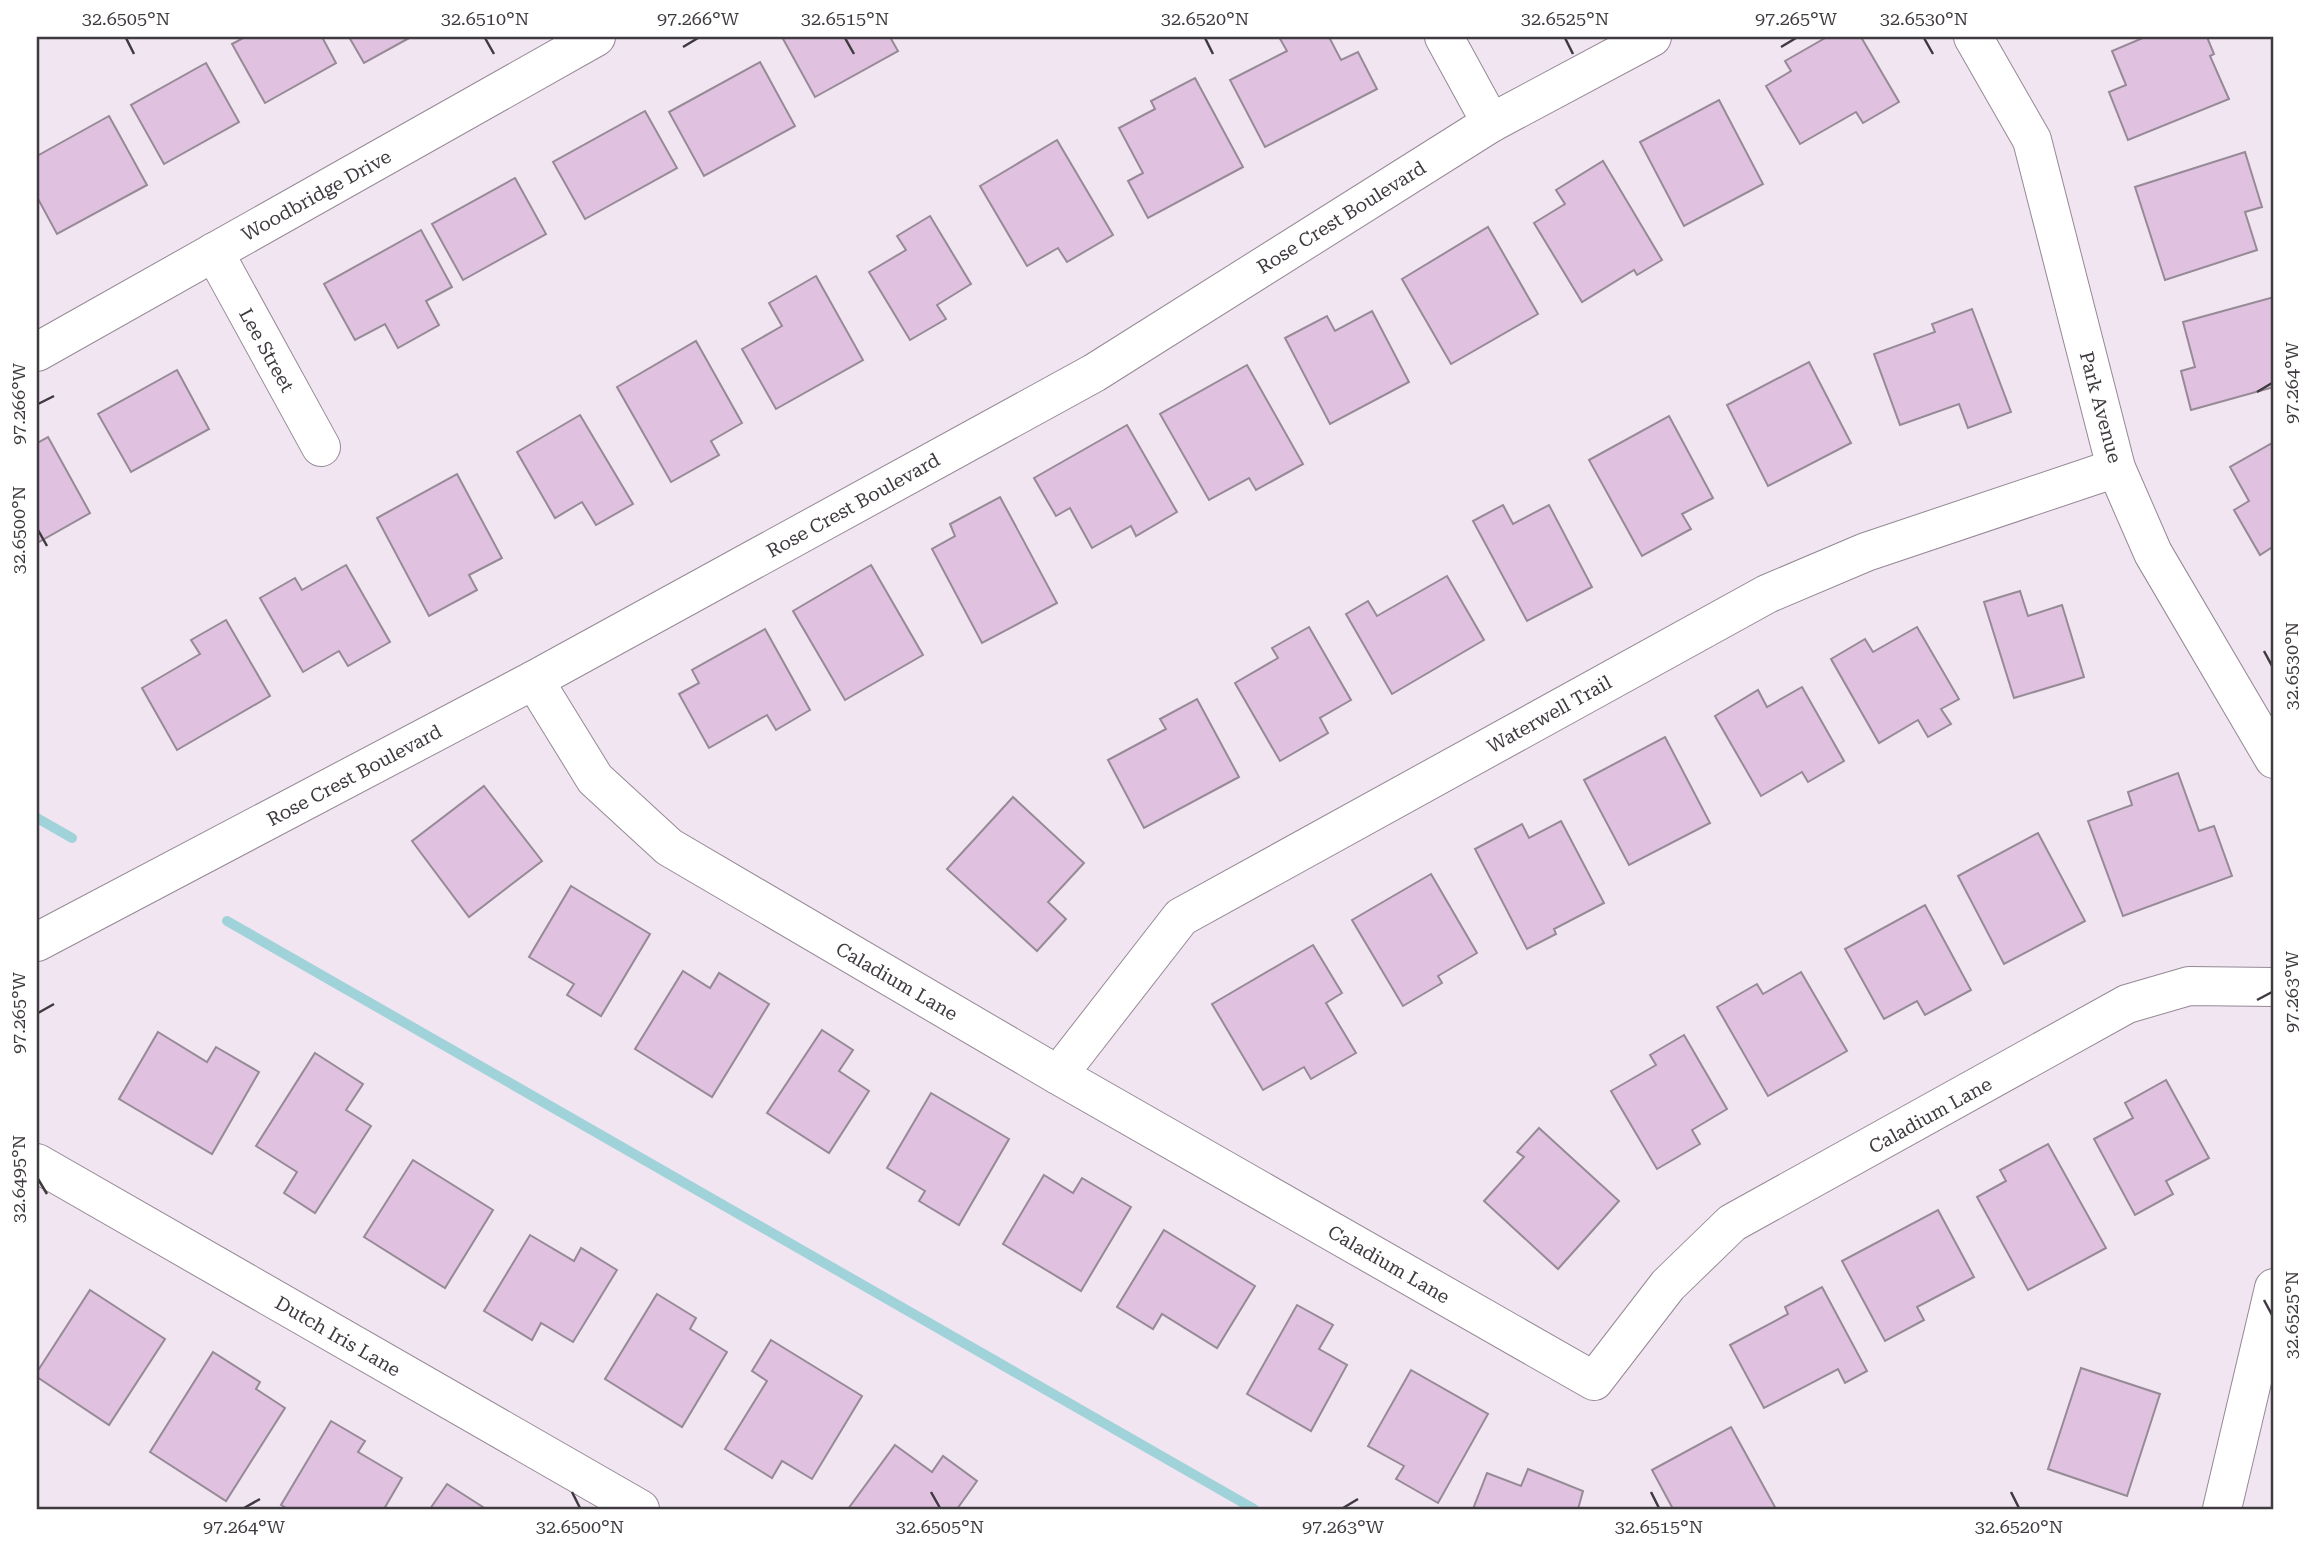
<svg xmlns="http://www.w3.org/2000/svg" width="2311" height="1546" font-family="'Roboto Serif',serif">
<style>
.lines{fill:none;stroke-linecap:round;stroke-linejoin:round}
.stream{stroke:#a0d3d9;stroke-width:10}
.building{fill:#e0c2e0;stroke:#958a95;stroke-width:2}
.street-casing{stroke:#948994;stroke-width:40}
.street{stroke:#fff;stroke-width:38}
.ticks{fill:none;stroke:#3f3a3f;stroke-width:2.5}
.labels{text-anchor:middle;stroke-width:6;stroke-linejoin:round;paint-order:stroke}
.street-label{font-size:19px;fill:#3f3a3f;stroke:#fff}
.neatline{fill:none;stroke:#3f3a3f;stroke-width:2.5}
.ticks-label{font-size:18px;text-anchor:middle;fill:#3f3a3f}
</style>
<rect width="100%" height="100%" fill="#f1e5f1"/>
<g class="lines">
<g class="stream">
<polyline points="37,818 72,838"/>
<polyline points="227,921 1254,1509"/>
</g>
</g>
<g class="building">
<polygon points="245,37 322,37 336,63 265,103 232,44"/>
<polygon points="349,37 411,37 364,63"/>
<polygon points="782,37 890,37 898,51 815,97"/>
<polygon points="1279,37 1329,37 1341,60 1358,52 1377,89 1265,147 1230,80 1287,51"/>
<polygon points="1827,37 1861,37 1899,102 1863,123 1856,112 1800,144 1766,86 1791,71 1785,61"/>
<polygon points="2145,37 2207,37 2214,54 2210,56 2229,99 2128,140 2109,92 2126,85 2112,51"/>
<polygon points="760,62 795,126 704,176 669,112"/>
<polygon points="206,63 239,122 164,164 131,105"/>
<polygon points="1195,78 1243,167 1148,218 1128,181 1143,173 1119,128 1155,109 1151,101"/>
<polygon points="1719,100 1763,184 1684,226 1640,142"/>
<polygon points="645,111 677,168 585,219 553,162"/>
<polygon points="109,116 147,185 57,234 37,197 37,156"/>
<polygon points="1057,140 1113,235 1067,262 1058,248 1027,266 980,186"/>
<polygon points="2245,152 2262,207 2245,212 2257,250 2165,280 2135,187"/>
<polygon points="1603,161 1662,260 1637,275 1634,270 1582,302 1534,223 1565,204 1556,190"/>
<polygon points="515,178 546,234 463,280 432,224"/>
<polygon points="930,216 971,284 937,305 946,319 910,340 869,272 906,250 897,236"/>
<polygon points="1488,227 1538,314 1451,364 1402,279"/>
<polygon points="421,230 452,287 426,301 439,325 398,348 385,324 355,340 324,284"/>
<polygon points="816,276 863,360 776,409 742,349 782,326 769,303"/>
<polygon points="2274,297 2274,387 2191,410 2181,371 2195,367 2183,322"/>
<polygon points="1972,309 2011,412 1968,428 1959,404 1900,425 1874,354 1935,332 1932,324"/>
<polygon points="1372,311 1409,382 1330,424 1285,338 1327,316 1335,331"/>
<polygon points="696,341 742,423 711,441 719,455 671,482 617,387"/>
<polygon points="1809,362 1851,443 1768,486 1727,405"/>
<polygon points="1247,365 1303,464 1256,490 1249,478 1209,500 1160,414"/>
<polygon points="177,370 209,429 131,472 98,414"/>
<polygon points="580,415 633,504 596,525 582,502 555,518 517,452"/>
<polygon points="1669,416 1713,498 1682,514 1691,529 1642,556 1589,460"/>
<polygon points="1127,425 1177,512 1136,536 1131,526 1092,548 1070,508 1056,516 1034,478"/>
<polygon points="48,437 90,513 37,543 37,443"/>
<polygon points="2274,442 2274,546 2260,555 2234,510 2249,501 2230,467"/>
<polygon points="457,474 502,558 469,575 477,590 429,616 377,518"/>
<polygon points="1000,497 1057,603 982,643 932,549 955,536 950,524"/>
<polygon points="1503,505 1513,524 1549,505 1592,587 1527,621 1473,521"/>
<polygon points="346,565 390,642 348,666 339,651 303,672 260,598 295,578 302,590"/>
<polygon points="871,565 923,655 845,700 793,611"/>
<polygon points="1447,576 1484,640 1392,694 1346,614 1368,601 1377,616"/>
<polygon points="2020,591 2028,616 2062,605 2084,677 2014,698 1984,602"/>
<polygon points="226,620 270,696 177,750 142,688 200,654 191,640"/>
<polygon points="1309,627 1351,700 1320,718 1328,733 1280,761 1235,683 1278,658 1272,648"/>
<polygon points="1917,627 1959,699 1941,709 1951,724 1928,737 1918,720 1879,743 1831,659 1865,639 1873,652"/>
<polygon points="765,629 810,710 776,730 767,715 709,748 679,694 699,683 692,670"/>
<polygon points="1802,687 1844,761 1808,782 1802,772 1761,796 1715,716 1758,690 1767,707"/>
<polygon points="1197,699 1239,777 1144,828 1108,760 1166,729 1160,719"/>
<polygon points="1665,737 1710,823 1629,865 1584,780"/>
<polygon points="2178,773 2199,831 2214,826 2232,876 2123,916 2088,821 2132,805 2128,792"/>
<polygon points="484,786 542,861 469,917 412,841"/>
<polygon points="1013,797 1084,863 1048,902 1066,919 1037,951 947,869"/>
<polygon points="1561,821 1604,903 1554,929 1556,934 1527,949 1475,849 1522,824 1529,838"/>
<polygon points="2038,833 2085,921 2004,964 1958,876"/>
<polygon points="1431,874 1477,953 1438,976 1442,983 1403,1006 1352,920"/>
<polygon points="571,886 650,934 601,1016 567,995 574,984 529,957"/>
<polygon points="1925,905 1971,990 1925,1015 1917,1001 1884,1019 1845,949"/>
<polygon points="1313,945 1342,993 1326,1003 1356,1053 1311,1079 1304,1067 1263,1090 1212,1004"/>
<polygon points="683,971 710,988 719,973 769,1004 712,1097 635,1049"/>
<polygon points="1801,972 1847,1051 1768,1096 1717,1007 1757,984 1763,994"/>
<polygon points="822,1030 853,1050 839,1071 869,1091 829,1153 767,1113"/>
<polygon points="158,1032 207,1062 216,1047 259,1072 212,1154 119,1099"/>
<polygon points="1684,1035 1727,1109 1692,1130 1700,1144 1657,1169 1611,1091 1656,1065 1650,1055"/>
<polygon points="315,1053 363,1084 346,1110 371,1126 315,1213 284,1193 297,1172 256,1146"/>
<polygon points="2166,1080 2209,1158 2166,1181 2173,1194 2135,1215 2094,1139 2133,1118 2125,1103"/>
<polygon points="931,1093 1009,1139 959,1225 919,1201 925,1191 887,1168"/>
<polygon points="1539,1128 1619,1201 1558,1269 1484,1201 1524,1157 1517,1152"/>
<polygon points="2048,1144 2106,1248 2028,1290 1977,1197 2006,1181 2000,1170"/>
<polygon points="413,1160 493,1210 445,1288 364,1237"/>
<polygon points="1044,1175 1073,1193 1082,1178 1131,1207 1081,1291 1003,1244"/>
<polygon points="1938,1210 1974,1277 1917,1307 1924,1320 1885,1341 1842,1261"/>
<polygon points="1164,1230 1255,1286 1217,1348 1162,1314 1153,1329 1117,1307"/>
<polygon points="530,1235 574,1261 581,1248 617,1270 573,1342 541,1323 532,1340 484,1311"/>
<polygon points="1822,1287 1867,1371 1845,1383 1838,1369 1764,1408 1730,1345 1788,1314 1785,1307"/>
<polygon points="90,1290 165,1339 109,1425 37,1377 37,1372"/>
<polygon points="657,1294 696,1318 690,1329 727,1352 682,1427 605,1379"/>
<polygon points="1297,1305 1333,1325 1319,1349 1347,1365 1311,1431 1247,1394"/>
<polygon points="771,1340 862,1396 812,1479 782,1461 772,1478 725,1449 767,1381 752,1371"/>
<polygon points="213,1352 260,1382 256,1389 285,1408 226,1501 150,1452"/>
<polygon points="2081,1368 2160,1394 2127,1496 2048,1469"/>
<polygon points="1411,1370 1488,1414 1438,1503 1396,1479 1404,1466 1368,1446"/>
<polygon points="331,1421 365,1441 358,1452 402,1478 384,1509 288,1509 281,1505"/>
<polygon points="1731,1427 1776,1509 1673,1509 1652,1470"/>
<polygon points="895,1445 932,1472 943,1456 977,1481 957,1509 848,1509"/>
<polygon points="1528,1469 1583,1491 1578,1509 1473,1509 1487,1473 1521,1486"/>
<polygon points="447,1484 486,1509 430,1509"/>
</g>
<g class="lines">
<g class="street-casing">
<g id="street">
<polyline points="1444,37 1491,123"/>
<polyline points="1973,37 2032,140 2116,468 2153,553 2274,759"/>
<polyline points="214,252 321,447"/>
<polyline points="37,352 596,37"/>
<polyline points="534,680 595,779 669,847 1058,1075 1594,1381 1668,1285 1732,1223 2127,1004 2189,986 2274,987"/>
<polyline points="37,942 534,680 1094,373 1491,123 1652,37"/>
<polyline points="1058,1075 1181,917 1767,594 1866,552 2116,468"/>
<polyline points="37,1163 640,1509"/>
<polyline points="2222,1509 2274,1288"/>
</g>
</g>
<use href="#street" class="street"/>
</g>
<path class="ticks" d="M126,38l8,16M485,38l9,16M845,38l9,16M1205,38l8,16M1565,38l8,16M1924,38l9,16M683,47l15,-9M1781,47l15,-9M2257,392l15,-9M38,404l16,-8M38,530l9,16M2264,651l8,15M2257,1000l15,-8M38,1013l16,-9M38,1179l9,15M2264,1300l8,15M572,1492l8,16M931,1492l9,16M1651,1492l8,16M2011,1492l8,16M244,1508l16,-9M1343,1508l15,-9"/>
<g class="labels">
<g class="street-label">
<text transform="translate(316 195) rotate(-29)" y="7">Woodbridge Drive</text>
<text transform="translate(1341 217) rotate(-32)" y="7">Rose Crest Boulevard</text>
<text transform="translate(267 350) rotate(61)" y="7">Lee Street</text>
<text transform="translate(2101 407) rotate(75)" y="7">Park Avenue</text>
<text transform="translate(853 505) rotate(-29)" y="7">Rose Crest Boulevard</text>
<text transform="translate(1549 714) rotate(-29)" y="7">Waterwell Trail</text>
<text transform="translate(354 775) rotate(-28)" y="7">Rose Crest Boulevard</text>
<text transform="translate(897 981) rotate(30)" y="7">Caladium Lane</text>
<text transform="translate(1930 1115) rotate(-29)" y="7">Caladium Lane</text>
<text transform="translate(1389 1264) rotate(30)" y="7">Caladium Lane</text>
<text transform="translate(338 1336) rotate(30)" y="7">Dutch Iris Lane</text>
</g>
</g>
<rect width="2311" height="1546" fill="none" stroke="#ffffff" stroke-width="77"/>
<rect x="38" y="38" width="2234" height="1470" class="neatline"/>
<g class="ticks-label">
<text x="126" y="25">32.6505°N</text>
<text x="485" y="25">32.6510°N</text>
<text x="698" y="25">97.266°W</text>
<text x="845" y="25">32.6515°N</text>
<text x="1205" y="25">32.6520°N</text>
<text x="1565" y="25">32.6525°N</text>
<text x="1796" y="25">97.265°W</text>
<text x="1924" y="25">32.6530°N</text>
<text transform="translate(2292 383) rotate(-90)" y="6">97.264°W</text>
<text transform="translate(19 404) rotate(-90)" y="6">97.266°W</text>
<text transform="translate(19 530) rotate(-90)" y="6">32.6500°N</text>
<text transform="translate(2292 666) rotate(-90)" y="6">32.6530°N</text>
<text transform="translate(2292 992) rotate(-90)" y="6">97.263°W</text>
<text transform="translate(19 1013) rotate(-90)" y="6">97.265°W</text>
<text transform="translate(19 1179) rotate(-90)" y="6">32.6495°N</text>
<text transform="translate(2292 1315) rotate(-90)" y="6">32.6525°N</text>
<text x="244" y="1533">97.264°W</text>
<text x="580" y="1533">32.6500°N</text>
<text x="940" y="1533">32.6505°N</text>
<text x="1343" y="1533">97.263°W</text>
<text x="1659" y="1533">32.6515°N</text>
<text x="2019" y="1533">32.6520°N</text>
</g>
</svg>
